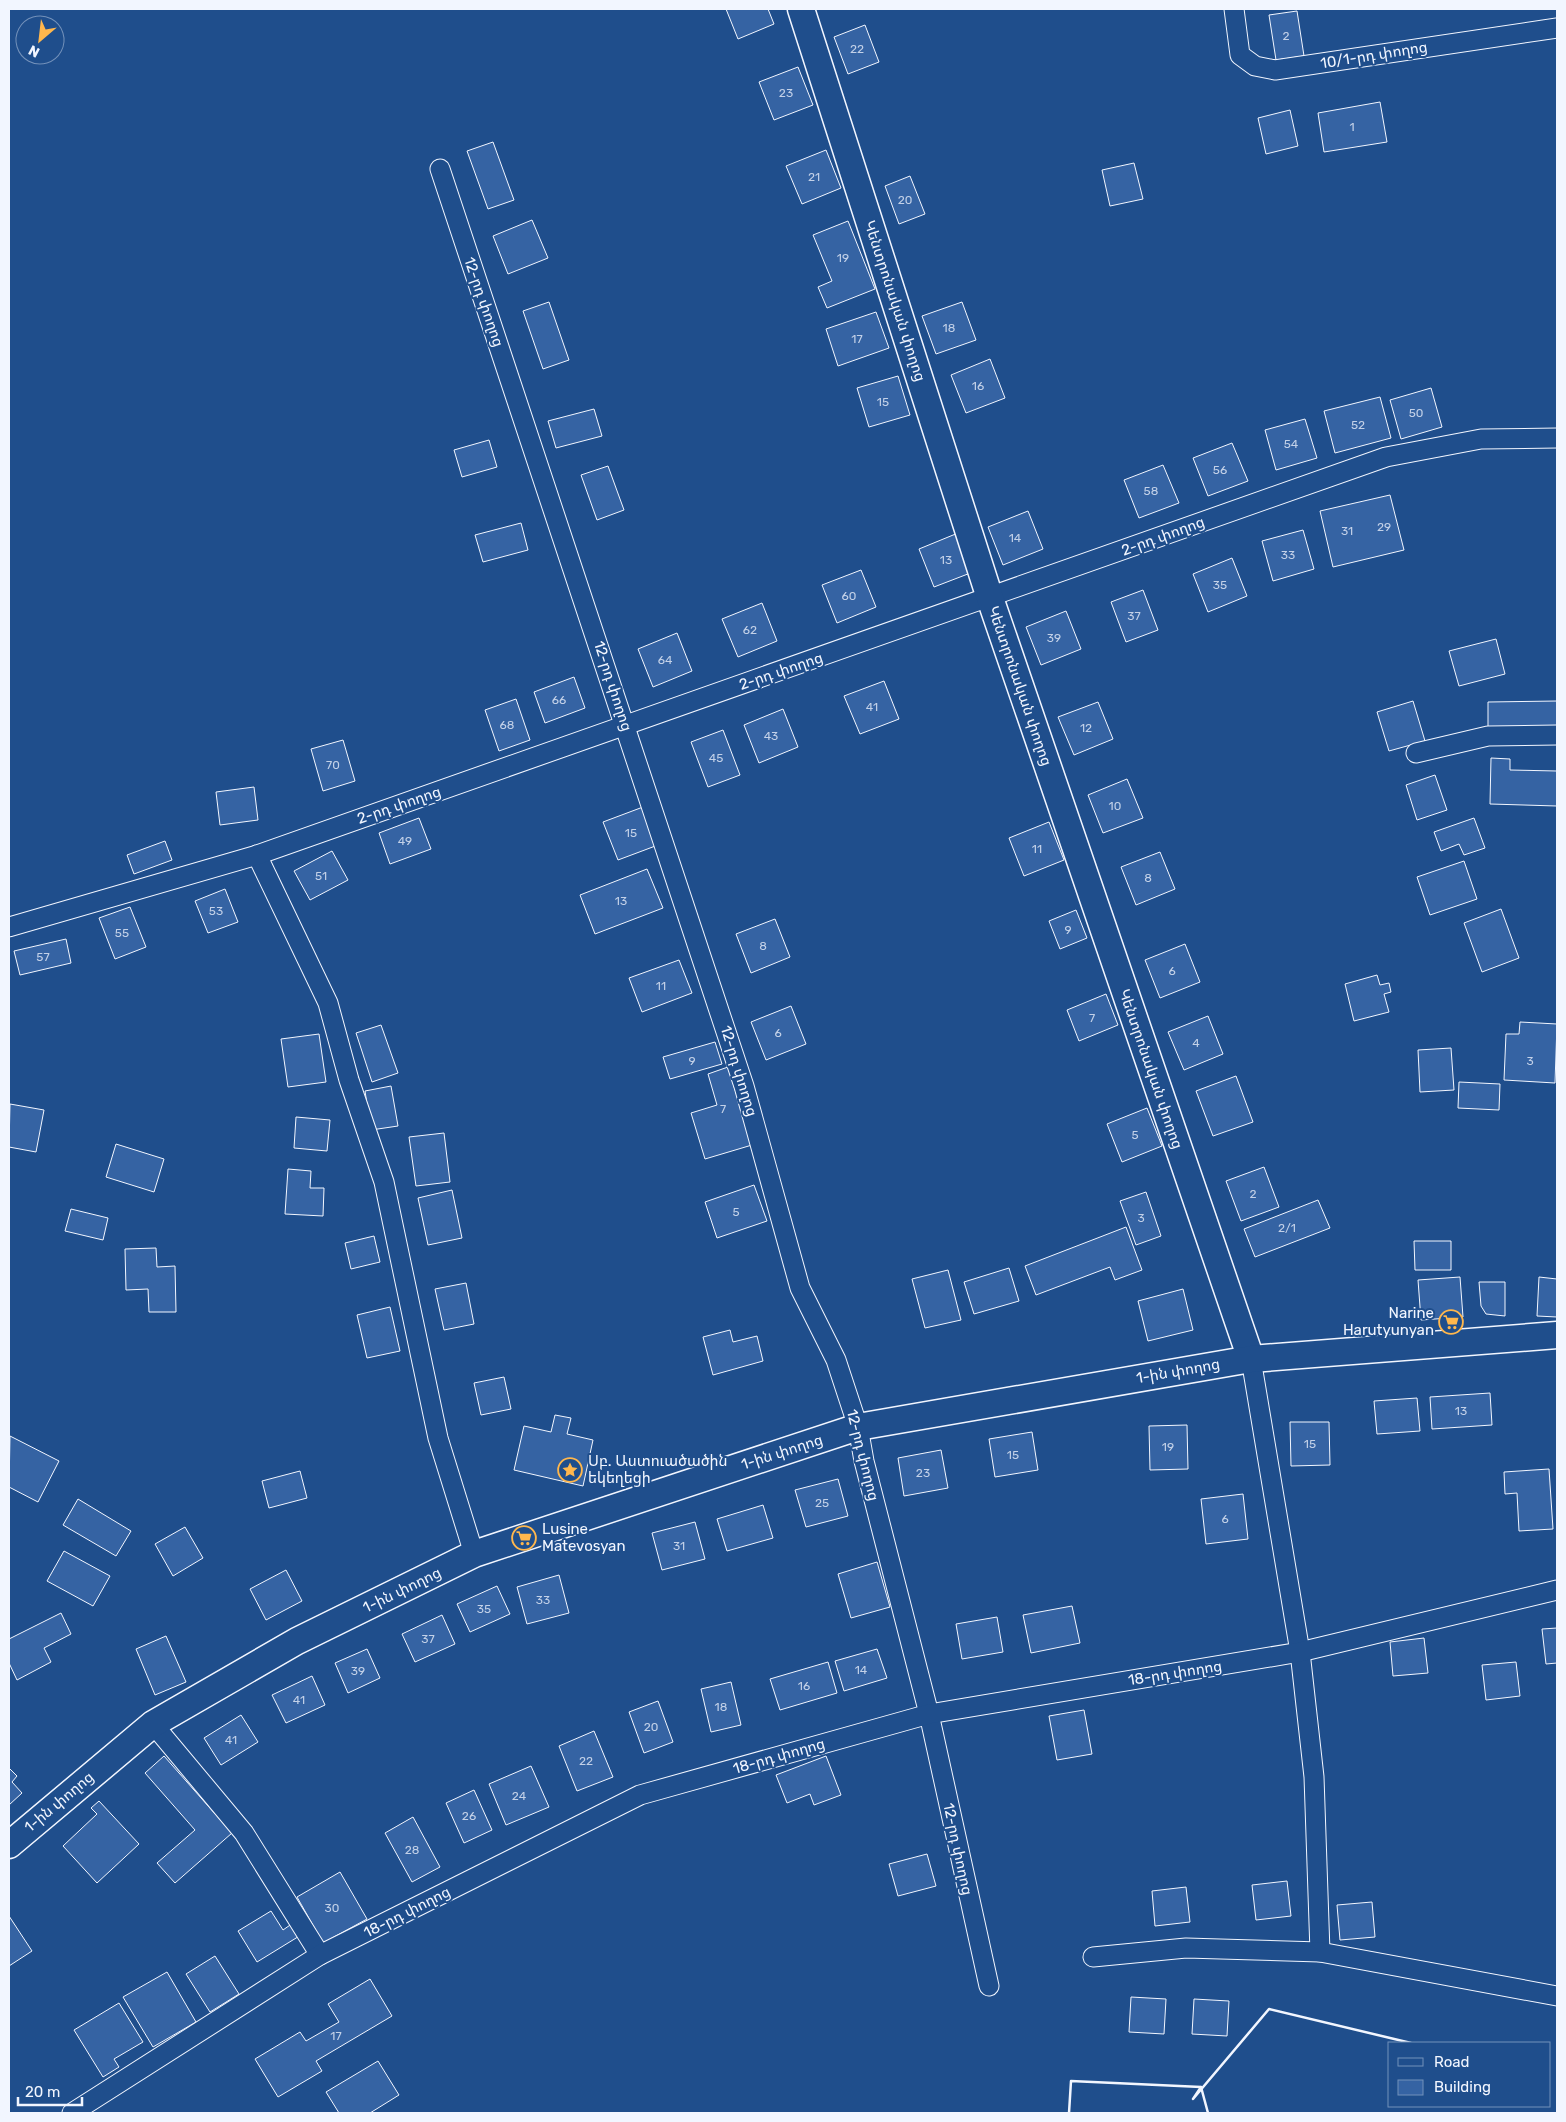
<svg xmlns="http://www.w3.org/2000/svg" width="1566" height="2122" font-family="Rubik,'Noto Sans Armenian',sans-serif">
<style>
.building{fill:#3563a3;stroke:#f2f6ff}
.lines{fill:none;stroke-linecap:round;stroke-linejoin:round}
.street-casing{stroke:#f2f6ff;stroke-width:21}
.secondary-casing{stroke:#f2f6ff;stroke-width:29}
.street{stroke:#1f4e8c;stroke-width:19}
.secondary{stroke:#1f4e8c;stroke-width:26}
.wall{stroke:#f2f6ff;stroke-width:2.5}
.labels{text-anchor:middle;stroke-width:4;stroke-linejoin:round;paint-order:stroke}
.number-label{font-size:12px;fill:#c3d1e8}
.street-label{font-size:15px;fill:#f2f6ff;stroke:#1f4e8c}
.poi-label{font-size:15px;fill:#f2f6ff;stroke:#1f4e8c;text-anchor:start}
</style>
<rect width="100%" height="100%" fill="#1f4e8c"/>
<g class="building">
<polygon points="726,9 768,9 774,24 738,39"/>
<polygon points="1297,11 1304,56 1276,60 1269,15"/>
<polygon points="865,25 879,62 848,74 834,37"/>
<polygon points="798,67 813,105 774,120 759,82"/>
<polygon points="1380,102 1387,142 1324,152 1318,113"/>
<polygon points="1290,110 1298,146 1266,154 1258,118"/>
<polygon points="493,142 514,200 488,209 467,151"/>
<polygon points="826,150 841,188 802,204 786,166"/>
<polygon points="1134,163 1143,199 1110,206 1102,170"/>
<polygon points="910,176 925,214 899,224 885,186"/>
<polygon points="532,220 548,258 508,274 493,236"/>
<polygon points="848,221 875,289 827,308 818,287 832,281 813,235"/>
<polygon points="549,302 569,360 543,369 523,311"/>
<polygon points="962,302 976,340 936,354 922,316"/>
<polygon points="876,312 889,348 838,366 826,329"/>
<polygon points="990,359 1005,398 966,413 951,375"/>
<polygon points="898,376 910,415 869,427 857,388"/>
<polygon points="1431,388 1442,427 1401,439 1390,400"/>
<polygon points="1380,397 1391,438 1335,453 1324,411"/>
<polygon points="594,409 602,436 556,448 548,421"/>
<polygon points="1305,419 1317,458 1276,470 1265,430"/>
<polygon points="489,440 497,467 462,477 454,450"/>
<polygon points="1232,443 1248,481 1208,496 1193,458"/>
<polygon points="1163,465 1179,503 1139,518 1124,480"/>
<polygon points="608,466 624,510 597,520 581,475"/>
<polygon points="1390,495 1404,550 1333,567 1320,511"/>
<polygon points="1028,511 1043,549 1003,565 988,527"/>
<polygon points="521,523 528,550 483,562 475,535"/>
<polygon points="1303,530 1314,569 1273,581 1262,541"/>
<polygon points="958,533 973,572 934,587 919,549"/>
<polygon points="1232,558 1247,596 1208,612 1193,574"/>
<polygon points="861,570 876,607 837,623 822,585"/>
<polygon points="1143,590 1158,630 1126,642 1111,602"/>
<polygon points="762,603 777,641 738,657 722,619"/>
<polygon points="1066,611 1081,649 1041,665 1026,627"/>
<polygon points="677,633 692,671 653,687 638,649"/>
<polygon points="1496,639 1505,674 1459,686 1449,651"/>
<polygon points="574,677 585,708 545,723 534,692"/>
<polygon points="884,681 899,719 860,734 844,696"/>
<polygon points="516,699 530,740 499,751 485,710"/>
<polygon points="1413,701 1425,741 1389,751 1377,712"/>
<polygon points="1557,701 1557,730 1488,730 1488,702"/>
<polygon points="1098,702 1113,739 1074,755 1058,717"/>
<polygon points="783,709 798,747 759,763 744,725"/>
<polygon points="723,730 740,775 708,787 691,742"/>
<polygon points="343,740 355,781 323,791 311,749"/>
<polygon points="1491,758 1510,759 1510,770 1557,771 1557,806 1490,804"/>
<polygon points="1435,775 1447,810 1417,820 1406,785"/>
<polygon points="1127,779 1143,818 1103,833 1088,795"/>
<polygon points="254,787 258,820 220,825 216,792"/>
<polygon points="643,807 658,845 618,860 603,822"/>
<polygon points="419,818 431,849 390,864 379,833"/>
<polygon points="1474,818 1485,848 1464,855 1459,844 1441,851 1434,832"/>
<polygon points="1049,822 1064,860 1024,876 1009,838"/>
<polygon points="165,841 172,860 134,874 127,855"/>
<polygon points="332,851 348,880 310,900 294,871"/>
<polygon points="1160,852 1175,889 1136,905 1121,867"/>
<polygon points="1464,861 1477,899 1430,915 1417,877"/>
<polygon points="647,869 663,908 595,934 580,895"/>
<polygon points="225,889 238,922 208,933 195,901"/>
<polygon points="130,907 146,947 115,959 99,918"/>
<polygon points="1501,909 1519,958 1482,972 1464,923"/>
<polygon points="1076,910 1087,938 1060,949 1049,921"/>
<polygon points="775,919 790,957 751,973 736,934"/>
<polygon points="66,939 71,963 20,975 14,951"/>
<polygon points="1185,944 1200,982 1160,998 1145,960"/>
<polygon points="679,960 692,993 642,1012 629,978"/>
<polygon points="1377,975 1380,985 1389,983 1391,992 1384,994 1389,1012 1354,1021 1345,984"/>
<polygon points="1106,994 1118,1025 1079,1041 1067,1010"/>
<polygon points="791,1006 806,1044 766,1060 751,1022"/>
<polygon points="1208,1016 1223,1054 1184,1070 1168,1032"/>
<polygon points="1520,1022 1557,1024 1555,1083 1504,1080 1506,1034 1519,1034"/>
<polygon points="381,1025 398,1073 372,1082 356,1033"/>
<polygon points="319,1034 326,1082 288,1087 281,1039"/>
<polygon points="715,1042 722,1064 670,1079 663,1057"/>
<polygon points="1451,1048 1454,1090 1420,1092 1418,1050"/>
<polygon points="728,1067 752,1145 705,1159 691,1113 717,1105 708,1074"/>
<polygon points="1236,1076 1253,1122 1213,1136 1196,1091"/>
<polygon points="1459,1082 1500,1084 1499,1110 1458,1108"/>
<polygon points="391,1086 398,1126 371,1130 365,1091"/>
<polygon points="10,1104 44,1110 36,1152 9,1147"/>
<polygon points="1147,1108 1162,1146 1122,1162 1107,1124"/>
<polygon points="296,1117 330,1120 327,1151 294,1148"/>
<polygon points="444,1133 450,1182 416,1186 409,1137"/>
<polygon points="116,1144 164,1159 154,1192 106,1177"/>
<polygon points="1264,1167 1279,1207 1241,1221 1226,1181"/>
<polygon points="288,1169 311,1171 310,1188 324,1188 323,1216 285,1214"/>
<polygon points="754,1185 767,1221 717,1238 705,1202"/>
<polygon points="452,1190 462,1238 428,1245 418,1198"/>
<polygon points="1146,1192 1161,1236 1136,1245 1120,1201"/>
<polygon points="1318,1200 1330,1228 1255,1257 1244,1229"/>
<polygon points="71,1209 108,1218 103,1240 65,1231"/>
<polygon points="1126,1227 1142,1270 1115,1280 1110,1267 1036,1295 1025,1266"/>
<polygon points="374,1236 380,1262 351,1269 345,1243"/>
<polygon points="1414,1241 1451,1241 1451,1270 1415,1270"/>
<polygon points="156,1248 157,1267 175,1266 176,1312 149,1312 148,1289 126,1290 125,1249"/>
<polygon points="1009,1268 1019,1301 974,1314 964,1282"/>
<polygon points="948,1270 961,1320 925,1328 912,1279"/>
<polygon points="1460,1277 1463,1317 1421,1320 1418,1280"/>
<polygon points="1539,1277 1557,1279 1557,1317 1537,1316"/>
<polygon points="1479,1282 1505,1282 1505,1316 1486,1314 1481,1306"/>
<polygon points="466,1283 474,1324 444,1330 435,1289"/>
<polygon points="1183,1289 1193,1330 1148,1341 1138,1301"/>
<polygon points="390,1307 400,1351 367,1358 357,1315"/>
<polygon points="730,1330 733,1342 757,1336 763,1361 713,1375 703,1337"/>
<polygon points="504,1377 511,1409 481,1415 474,1383"/>
<polygon points="1490,1393 1492,1425 1432,1429 1430,1397"/>
<polygon points="1417,1398 1420,1431 1377,1434 1374,1401"/>
<polygon points="555,1415 571,1418 567,1434 593,1440 583,1486 514,1470 524,1426 551,1432"/>
<polygon points="1290,1422 1329,1422 1330,1465 1291,1466"/>
<polygon points="1187,1425 1188,1469 1150,1470 1149,1426"/>
<polygon points="1032,1432 1038,1470 995,1477 989,1439"/>
<polygon points="10,1436 59,1461 38,1502 9,1487"/>
<polygon points="941,1450 948,1488 904,1496 898,1458"/>
<polygon points="1549,1469 1553,1529 1519,1531 1517,1493 1505,1494 1504,1472"/>
<polygon points="300,1471 307,1498 269,1508 262,1481"/>
<polygon points="838,1479 848,1516 806,1527 795,1490"/>
<polygon points="1243,1494 1248,1539 1206,1544 1201,1499"/>
<polygon points="78,1499 131,1531 116,1556 63,1525"/>
<polygon points="763,1505 773,1538 727,1551 717,1519"/>
<polygon points="695,1522 705,1559 662,1570 652,1533"/>
<polygon points="185,1527 203,1558 173,1576 155,1544"/>
<polygon points="64,1551 110,1576 93,1606 47,1581"/>
<polygon points="877,1562 890,1607 851,1618 838,1574"/>
<polygon points="286,1570 302,1601 266,1620 250,1589"/>
<polygon points="559,1575 569,1613 527,1624 517,1587"/>
<polygon points="497,1586 510,1614 470,1632 457,1604"/>
<polygon points="1072,1606 1080,1643 1031,1653 1023,1615"/>
<polygon points="61,1613 71,1634 44,1648 51,1662 17,1680 9,1663 9,1639"/>
<polygon points="442,1615 455,1644 415,1662 402,1634"/>
<polygon points="997,1617 1003,1652 962,1659 956,1624"/>
<polygon points="1557,1628 1557,1663 1546,1664 1542,1629"/>
<polygon points="166,1636 186,1682 155,1695 136,1649"/>
<polygon points="1424,1638 1428,1673 1393,1676 1390,1642"/>
<polygon points="367,1649 380,1678 348,1693 335,1663"/>
<polygon points="877,1649 887,1678 844,1691 835,1661"/>
<polygon points="828,1662 837,1693 780,1710 770,1679"/>
<polygon points="1516,1662 1520,1696 1486,1700 1482,1665"/>
<polygon points="312,1676 325,1705 286,1723 272,1695"/>
<polygon points="731,1682 741,1725 711,1732 701,1689"/>
<polygon points="658,1701 673,1742 644,1753 629,1712"/>
<polygon points="1084,1710 1092,1754 1057,1760 1049,1716"/>
<polygon points="241,1715 258,1742 221,1765 204,1738"/>
<polygon points="594,1731 613,1777 577,1791 559,1746"/>
<polygon points="164,1756 232,1833 175,1883 157,1863 195,1830 145,1773"/>
<polygon points="826,1756 841,1795 814,1805 810,1794 787,1803 776,1775"/>
<polygon points="531,1766 549,1807 506,1825 489,1784"/>
<polygon points="9,1768 17,1776 12,1782 22,1793 9,1805"/>
<polygon points="474,1790 492,1830 464,1843 446,1803"/>
<polygon points="99,1801 139,1844 97,1883 63,1846 97,1814 91,1808"/>
<polygon points="413,1817 440,1867 412,1882 385,1833"/>
<polygon points="927,1854 936,1886 898,1896 889,1864"/>
<polygon points="340,1872 367,1919 323,1943 297,1897"/>
<polygon points="1287,1881 1291,1916 1256,1920 1252,1885"/>
<polygon points="1186,1887 1190,1922 1155,1926 1152,1891"/>
<polygon points="1372,1902 1375,1937 1340,1940 1337,1905"/>
<polygon points="271,1911 283,1930 293,1923 301,1935 257,1962 238,1931"/>
<polygon points="9,1916 32,1951 9,1966"/>
<polygon points="215,1956 239,1994 210,2012 186,1974"/>
<polygon points="167,1972 196,2022 153,2047 123,1997"/>
<polygon points="370,1979 392,2016 316,2061 322,2071 278,2097 255,2059 300,2032 306,2041 339,2022 328,2004"/>
<polygon points="1131,1997 1166,1999 1164,2034 1129,2032"/>
<polygon points="1194,1999 1229,2001 1227,2036 1192,2034"/>
<polygon points="119,2003 143,2042 114,2059 119,2067 103,2077 74,2030"/>
<polygon points="378,2061 399,2095 370,2113 339,2113 326,2092"/>
</g>
<g class="lines">
<g class="street-casing">
<g id="street">
<polyline points="1234,9 1240,55 1255,66 1275,70 1557,28"/>
<polyline points="440,169 744,1086 800,1288 836,1360 858,1427 864,1461 929,1714 989,1986"/>
<polyline points="1416,753 1488,736 1557,735"/>
<polyline points="257,855 328,1003 349,1080 384,1182 438,1438 474,1554"/>
<polyline points="9,927 257,855 1386,457 1481,439 1557,438"/>
<polyline points="1251,1359 1300,1652 1314,1777 1320,1952"/>
<polyline points="153,1724 244,1833 320,1955"/>
<polyline points="1093,1957 1186,1948 1320,1952 1557,1996"/>
<polyline points="72,2113 320,1955 640,1795 929,1714 1300,1652 1557,1590"/>
</g>
</g>
<g class="secondary-casing">
<g id="secondary">
<polyline points="801,9 990,598 1251,1359"/>
<polyline points="9,1845 153,1724 297,1641 474,1554 858,1427 1251,1359 1557,1335"/>
</g>
</g>
<use href="#street" class="street"/>
<use href="#secondary" class="secondary"/>
<g class="wall">
<polyline points="1201,2087 1193,2099 1269,2009 1411,2043"/>
<polyline points="1069,2113 1071,2081 1201,2087 1208,2113"/>
</g>
</g>
<defs>
<g id="supermarket-ring" transform="scale(1.25)"><circle r="9.5" fill="#1f4e8c" stroke="#ffb74d" stroke-width="1.5"/><path d="M-6-5.5h2.5l.6 2H6L4.5 2H-2.5L-4.4-4H-6ZM-1.5 3.2a1.3 1.3 0 1 0 .1 0ZM3 3.2a1.3 1.3 0 1 0 .1 0Z" fill="#ffb74d"/></g>
<g id="sight-ring" transform="scale(1.25)"><circle r="9.5" fill="#1f4e8c" stroke="#ffb74d" stroke-width="1.5"/><path d="M0-6L1.8-2.2L6-1.7L2.9 1.2L3.7 5.4L0 3.3L-3.7 5.4L-2.9 1.2L-6-1.7L-1.8-2.2Z" fill="#ffb74d"/></g>
</defs>
<g fill-rule="evenodd">
<use href="#supermarket-ring" x="1451" y="1322"/>
<use href="#sight-ring" x="570" y="1470"/>
<use href="#supermarket-ring" x="524" y="1538"/>
</g>
<g class="labels">
<g class="number-label">
<text x="1286" y="40">2</text>
<text x="857" y="53">22</text>
<text x="786" y="97">23</text>
<text x="1352" y="131">1</text>
<text x="814" y="181">21</text>
<text x="905" y="204">20</text>
<text x="843" y="262">19</text>
<text x="949" y="332">18</text>
<text x="857" y="343">17</text>
<text x="978" y="390">16</text>
<text x="883" y="406">15</text>
<text x="1416" y="417">50</text>
<text x="1358" y="429">52</text>
<text x="1291" y="448">54</text>
<text x="1220" y="474">56</text>
<text x="1151" y="495">58</text>
<text x="1384" y="531">29</text>
<text x="1347" y="535">31</text>
<text x="1015" y="542">14</text>
<text x="1288" y="559">33</text>
<text x="946" y="564">13</text>
<text x="1220" y="589">35</text>
<text x="849" y="600">60</text>
<text x="1134" y="620">37</text>
<text x="750" y="634">62</text>
<text x="1054" y="642">39</text>
<text x="665" y="664">64</text>
<text x="559" y="704">66</text>
<text x="872" y="711">41</text>
<text x="507" y="729">68</text>
<text x="1086" y="732">12</text>
<text x="771" y="740">43</text>
<text x="716" y="762">45</text>
<text x="333" y="769">70</text>
<text x="1115" y="810">10</text>
<text x="631" y="837">15</text>
<text x="405" y="845">49</text>
<text x="1037" y="853">11</text>
<text x="321" y="880">51</text>
<text x="1148" y="882">8</text>
<text x="621" y="905">13</text>
<text x="216" y="915">53</text>
<text x="1068" y="934">9</text>
<text x="122" y="937">55</text>
<text x="763" y="950">8</text>
<text x="43" y="961">57</text>
<text x="1172" y="975">6</text>
<text x="661" y="990">11</text>
<text x="1092" y="1022">7</text>
<text x="778" y="1037">6</text>
<text x="1196" y="1047">4</text>
<text x="692" y="1065">9</text>
<text x="1530" y="1065">3</text>
<text x="723" y="1113">7</text>
<text x="1135" y="1139">5</text>
<text x="1253" y="1198">2</text>
<text x="736" y="1216">5</text>
<text x="1141" y="1222">3</text>
<text x="1287" y="1232">2/1</text>
<text x="1461" y="1415">13</text>
<text x="1310" y="1448">15</text>
<text x="1168" y="1451">19</text>
<text x="1013" y="1459">15</text>
<text x="923" y="1477">23</text>
<text x="822" y="1507">25</text>
<text x="1225" y="1523">6</text>
<text x="679" y="1550">31</text>
<text x="543" y="1604">33</text>
<text x="484" y="1613">35</text>
<text x="428" y="1643">37</text>
<text x="861" y="1674">14</text>
<text x="358" y="1675">39</text>
<text x="804" y="1690">16</text>
<text x="299" y="1704">41</text>
<text x="721" y="1711">18</text>
<text x="651" y="1731">20</text>
<text x="231" y="1744">41</text>
<text x="586" y="1765">22</text>
<text x="519" y="1800">24</text>
<text x="469" y="1820">26</text>
<text x="412" y="1854">28</text>
<text x="332" y="1912">30</text>
<text x="336" y="2040">17</text>
</g>
<g class="street-label">
<text transform="translate(1374 55) rotate(-9)" y="5">10/1-րդ փողոց</text>
<text transform="translate(895 301) rotate(72)" y="5">Կենտրոնական փողոց</text>
<text transform="translate(484 302) rotate(71)" y="5">12-րդ փողոց</text>
<text transform="translate(1163 536) rotate(-20)" y="5">2-րդ փողոց</text>
<text transform="translate(781 671) rotate(-19)" y="5">2-րդ փողոց</text>
<text transform="translate(613 686) rotate(72)" y="5">12-րդ փողոց</text>
<text transform="translate(1020 686) rotate(71)" y="5">Կենտրոնական փողոց</text>
<text transform="translate(399 805) rotate(-19)" y="5">2-րդ փողոց</text>
<text transform="translate(1151 1069) rotate(71)" y="5">Կենտրոնական փողոց</text>
<text transform="translate(739 1071) rotate(73)" y="5">12-րդ փողոց</text>
<text transform="translate(1178 1371) rotate(-10)" y="5">1-ին փողոց</text>
<text transform="translate(782 1452) rotate(-18)" y="5">1-ին փողոց</text>
<text transform="translate(863 1455) rotate(76)" y="5">12-րդ փողոց</text>
<text transform="translate(402 1590) rotate(-26)" y="5">1-ին փողոց</text>
<text transform="translate(1175 1673) rotate(-9)" y="5">18-րդ փողոց</text>
<text transform="translate(779 1756) rotate(-16)" y="5">18-րդ փողոց</text>
<text transform="translate(59 1802) rotate(-40)" y="5">1-ին փողոց</text>
<text transform="translate(958 1849) rotate(78)" y="5">12-րդ փողոց</text>
<text transform="translate(407 1912) rotate(-27)" y="5">18-րդ փողոց</text>
</g>
<g class="poi-label">
<text x="1434" y="1318" text-anchor="end">Narine<tspan x="1434" dy="17">Harutyunyan</tspan></text>
<text x="588" y="1466">Սբ. Աստուածածին<tspan x="588" dy="17">եկեղեցի</tspan></text>
<text x="542" y="1534">Lusine<tspan x="542" dy="17">Matevosyan</tspan></text>
</g>
</g>
<rect width="1566" height="2122" fill="none" stroke="#f2f6ff" stroke-width="20"/>
<rect x="1388" y="2042" width="162" height="65" fill="#1f4e8c" stroke="#7391ba"/>
<rect x="1398" y="2058" width="25" height="8" fill="#1f4e8c" stroke="#7391ba"/>
<text x="1434" y="2067" font-size="15" fill="#f2f6ff">Road</text>
<rect x="1398" y="2080" width="25" height="15" fill="#3563a3" stroke="#7391ba"/>
<text x="1434" y="2092" font-size="15" fill="#f2f6ff">Building</text>
<g transform="translate(40 40) rotate(208)"><circle r="24" fill="#1f4e8c" stroke="#7391ba"/>
<path d="M0-4L9 19L0 12L-9 19Z" fill="#ffb74d"/>
<text y="-8" font-size="14" font-weight="bold" text-anchor="middle" fill="#f2f6ff">N</text>
</g>
<path d="M18 2097v8h64v-8" fill="none" stroke="#f2f6ff" stroke-width="2.5"/>
<text x="25" y="2097" font-size="15" fill="#f2f6ff" stroke="#1f4e8c" stroke-width="4" paint-order="stroke">20 m</text>
</svg>
